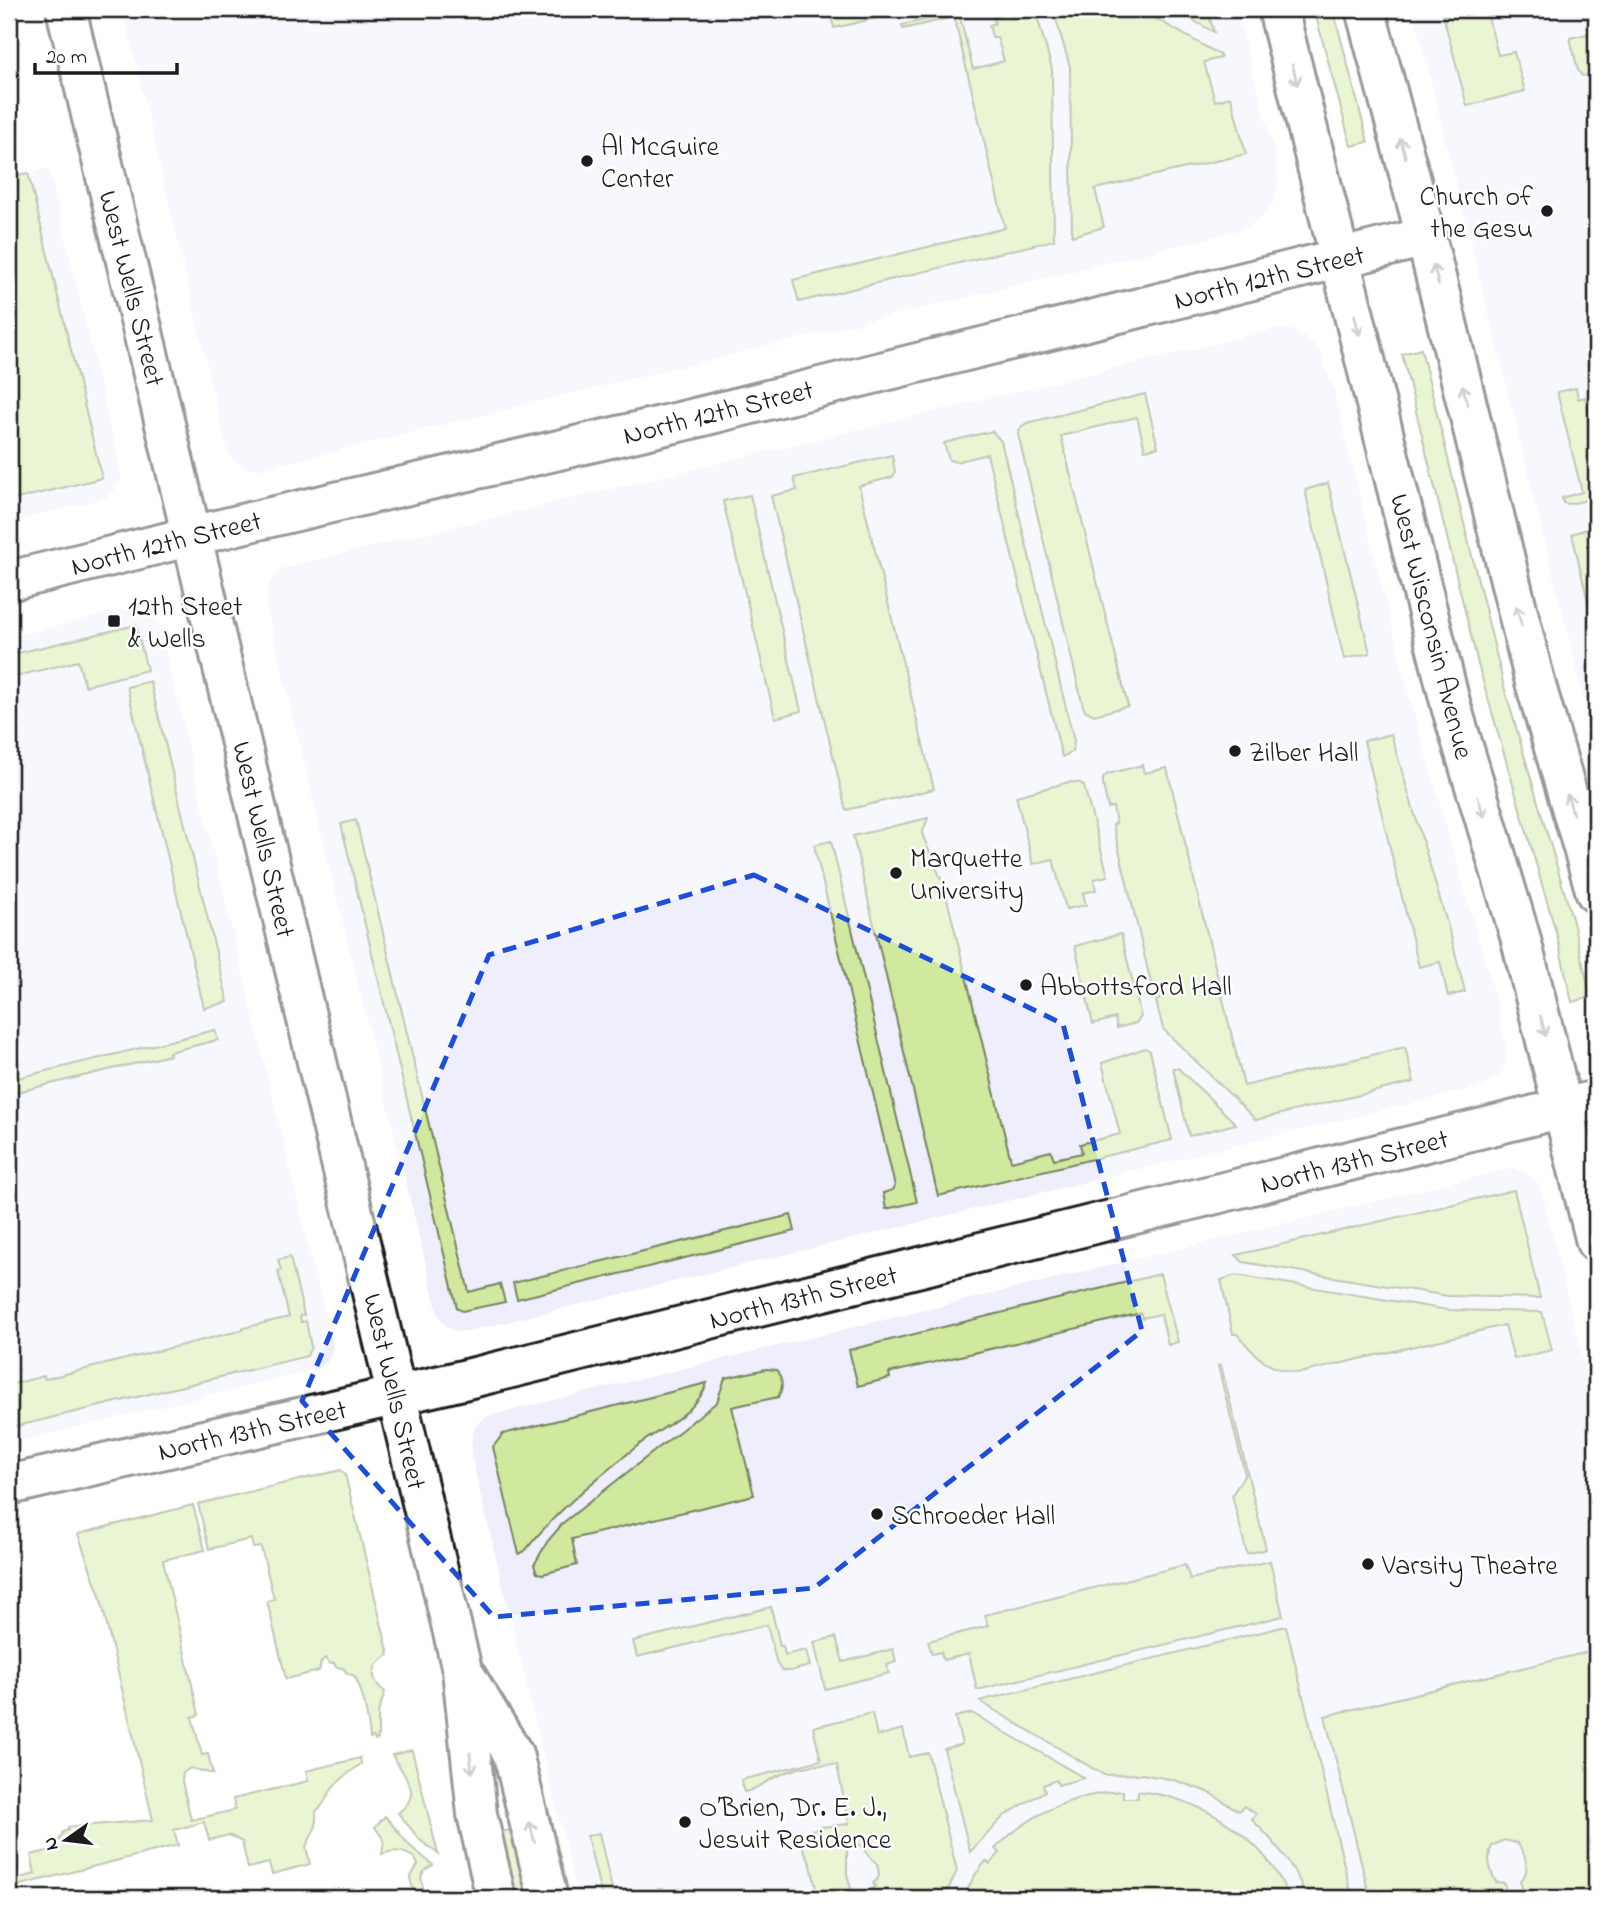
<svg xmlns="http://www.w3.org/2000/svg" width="1605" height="1907" font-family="'Indie Flower',sans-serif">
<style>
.built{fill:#eeeefd}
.green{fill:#d0e99f;stroke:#76825e;stroke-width:2;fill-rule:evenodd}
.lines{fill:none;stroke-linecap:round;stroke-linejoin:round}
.minor-casing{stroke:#1c1c1c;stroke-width:44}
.major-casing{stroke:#1c1c1c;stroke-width:44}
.minor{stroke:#fff;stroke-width:38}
.major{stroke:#fff;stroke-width:38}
.oneway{stroke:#999}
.marked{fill:none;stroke:#1d4ed8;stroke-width:5;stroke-dasharray:14 9;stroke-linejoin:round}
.poi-dot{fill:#1c1c1c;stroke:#fff;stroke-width:2.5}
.labels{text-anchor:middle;stroke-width:5;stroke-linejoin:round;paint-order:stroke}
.poi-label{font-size:28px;fill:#1c1c1c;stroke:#fff;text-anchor:start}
.street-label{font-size:28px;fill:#1c1c1c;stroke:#fff}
</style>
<rect width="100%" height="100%" fill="#fff"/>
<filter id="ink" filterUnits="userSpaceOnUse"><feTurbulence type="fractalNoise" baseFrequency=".0143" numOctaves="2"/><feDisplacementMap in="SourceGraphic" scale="14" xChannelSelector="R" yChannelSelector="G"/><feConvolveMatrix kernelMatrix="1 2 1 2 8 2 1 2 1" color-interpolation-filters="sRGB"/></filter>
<g filter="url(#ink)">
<g class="built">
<polygon points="123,9 1236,9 1273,147 1279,180 1273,204 1264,216 1248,227 1221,235 263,469 250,469 233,461 226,447"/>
<polygon points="1413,9 1596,9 1596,738 1581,687"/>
<polygon points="49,168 122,477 119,485 107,498 9,522 9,177"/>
<polygon points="1280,328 1295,331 1318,348 1333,387 1410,698 1495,997 1507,1054 1504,1069 1500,1075 1483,1086 469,1331 454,1331 444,1324 438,1314 266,606 267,588 274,575 286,567"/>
<polygon points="129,608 147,611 159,624 333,1348 328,1361 318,1369 9,1444 9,637"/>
<polygon points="1512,1168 1528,1174 1539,1184 1542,1192 1596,1413 1596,1898 578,1898 471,1454 472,1436 475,1427 482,1420 488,1416"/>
</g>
<g class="green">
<polygon points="829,9 883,9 885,16 834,28"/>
<polygon points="937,9 958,9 973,69 1004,61 997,37 992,37 989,25 995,23 991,9 1035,9 1052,69 1054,240 799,302 793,280 1005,228 954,17 903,29 902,25 938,17"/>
<polygon points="1053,9 1139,9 1220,55 1221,58 1204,62 1215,101 1231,97 1246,154 1095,189 1104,227 1072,236 1070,67"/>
<polygon points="1173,9 1207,9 1214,32"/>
<polygon points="1314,9 1333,9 1368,142 1351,146"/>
<polygon points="1467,9 1486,9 1498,55 1514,52 1525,91 1467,106 1443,15"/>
<polygon points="1596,32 1596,74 1582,76 1578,70 1570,38"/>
<polygon points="28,173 102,478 9,501 9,177"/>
<polygon points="1421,349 1505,690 1572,918 1591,997 1572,1002 1557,936 1478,664 1402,354"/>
<polygon points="1576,388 1578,399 1585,397 1596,444 1596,454 1594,455 1596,488 1589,490 1591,499 1570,504 1563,503 1562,498 1582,492 1557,392"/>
<polygon points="1145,394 1158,447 1145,450 1137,417 1061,436 1128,706 1094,715 1085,710 1083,706 1018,434 1021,427 1027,423"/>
<polygon points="992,431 1001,441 1074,741 1072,752 1062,757 987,454 956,462 949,460 944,443"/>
<polygon points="892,455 895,472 893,477 859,486 934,789 846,810 771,496 797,490 794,478"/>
<polygon points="1328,483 1370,653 1344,659 1305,490"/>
<polygon points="750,495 801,711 775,718 723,501"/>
<polygon points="1596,526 1596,636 1572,534"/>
<polygon points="136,625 147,670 85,686 78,661 9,678 9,655"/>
<polygon points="150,681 228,1002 204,1008 127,687"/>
<polygon points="1391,734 1452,940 1465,992 1448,996 1440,962 1419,967 1364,741"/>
<polygon points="1142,765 1144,773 1167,768 1244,1086 1405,1047 1414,1082 1256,1120 1163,1029 1156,1001 1160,999 1155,983 1151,983 1113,825 1116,823 1113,807 1108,808 1103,785 1103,778 1108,774"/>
<polygon points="1069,782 1080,783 1084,786 1108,876 1094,879 1096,890 1083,893 1086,905 1066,909 1053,859 1033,864 1016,796"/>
<polygon points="928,818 922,834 944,886 1011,1161 1051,1151 1054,1159 1082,1153 1080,1144 1120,1134 1102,1063 1145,1048 1150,1051 1172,1140 938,1196 853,836"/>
<polygon points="356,820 469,1292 500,1284 505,1302 462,1311 457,1308 341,824"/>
<polygon points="831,841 917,1202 886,1209 883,1193 893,1190 895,1186 814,845"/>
<polygon points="1121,934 1141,1017 1136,1023 1117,1028 1115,1018 1093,1024 1075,946"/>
<polygon points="215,1030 218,1040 169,1052 170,1055 9,1094 9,1080"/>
<polygon points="1173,1068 1178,1068 1236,1124 1189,1136"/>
<polygon points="1514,1190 1540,1298 1448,1296 1243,1262 1236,1255"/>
<polygon points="791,1215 795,1231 517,1299 513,1283"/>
<polygon points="290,1257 304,1315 300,1316 301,1322 306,1321 311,1347 307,1356 9,1428 9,1385 44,1376 45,1379 243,1330 243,1328 289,1317 278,1271 281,1270 278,1260"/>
<polygon points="1160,1274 1178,1342 1168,1345 1161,1314 1142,1318 1141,1313 889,1373 890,1378 858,1386 849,1350"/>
<path d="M1236,1275l212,35 94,2 10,38 -38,9 -9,-34 -205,48c-34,-3 -42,-15 -63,-39h-4l-12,-54z"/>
<polygon points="1221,1365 1266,1549 1247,1554 1232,1495 1245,1474 1218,1366"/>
<path d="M766,1369l10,1c7,9 8,17 2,27l-46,10 22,88 -182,44 5,26 -34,9 -6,-1 -3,-8 13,-23 17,-20 153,-120 8,-24z"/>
<path d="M707,1383c-11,32 -46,44 -71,64 -40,32 -80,64 -111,104l-6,3 -26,-107 10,-13z"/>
<path d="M341,1470l4,4 44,181c-18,10 -21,23 -4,37l-7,21v26l-3,1 -1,-3 -4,1c-1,-14 -8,-54 -17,-63l-5,-1 -5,-6 -7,-1 -2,-4 -4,1 -5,-6 -4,4 -2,9 -33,8 -19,-78 7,-2 -13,-52 -8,1 -2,-9 -42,10 -11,-45z"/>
<path d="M193,1505l12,45 -42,10 36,155 -7,2 10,38 6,-1 5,20 -23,-6 -7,5 -1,8 9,39 44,-10 -2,-11 75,-18 -2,-10 54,-13 1,6c-10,7 -24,17 -31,28 -6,9 -5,13 -14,19v15l-10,21 4,17 -38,10 -3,-11 -21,5 -6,-26 -13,-7 -20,5 -5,-18 -30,8 4,15 -169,43v-7l26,-7 -4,-19 24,-6 8,-17 5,-2v-3l85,-7 -53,-224 -22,-62z"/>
<polygon points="1270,1561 1283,1616 977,1690 969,1654 943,1660 941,1652 932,1654 928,1641 988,1626 985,1615 1185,1565 1190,1579"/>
<polygon points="771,1607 780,1646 783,1646 785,1655 806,1650 810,1666 790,1671 782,1671 777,1664 767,1625 637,1657 633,1641"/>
<path d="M1286,1626l66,272h-45c-12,-31 -31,-56 -55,-78l4,-6 -12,-8 -5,5 -31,-19 -34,-12 -32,-6 -38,1 -125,-74z"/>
<polygon points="836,1637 843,1662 893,1649 896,1662 887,1665 889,1673 825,1689 814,1642"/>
<path d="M1596,1650v248h-71l-5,-18c12,-9 5,-27 -3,-37l-13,-3 -12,6c-6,12 -2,25 4,36l8,1 4,15h-138l-45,-182z"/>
<path d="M872,1713l5,23 26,-7 6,28 19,-4 29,118 -13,27h-126l-7,-33 -14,-30 24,-8 28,-3 -12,-59c-21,-2 -43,3 -62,12 -11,6 -20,13 -31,15l-3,-12 80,-20 -8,-33zM853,1844h6c6,6 10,15 18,19l2,12 -2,5 -4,3 2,3 -10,10 -13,-4 -5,-18v-25z"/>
<polygon points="972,1713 1084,1778 1058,1785 1056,1780 1043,1785 1045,1791 1004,1816 970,1852 944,1749 962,1744 955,1717"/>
<path d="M412,1750l26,104 -18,-14 -22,-27c27,-20 6,-36 -6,-58z"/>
<path d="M1123,1791v7h15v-7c63,7 127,45 151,107h-326l12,-23 11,-14 4,3 10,-11 -5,-4c35,-36 78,-55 128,-58z"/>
<path d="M385,1816l25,30 23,19c-18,10 -11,16 -7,33h-11l-5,-20 8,-13 -3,-7c-11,-7 -20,-9 -33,-4l2,-14 -9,-13z"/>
<polygon points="514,1829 531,1898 514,1898 498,1833"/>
<polygon points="599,1833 614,1898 602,1898 587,1836"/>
</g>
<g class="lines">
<g class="minor-casing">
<g id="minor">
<polyline points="66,9 462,1670 477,1814 496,1898"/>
<polyline points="9,581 254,521 683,421 1426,237"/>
<polyline points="9,1485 467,1379 1596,1100"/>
<polyline points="467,1678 513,1754 548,1898"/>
</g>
</g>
<g class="major-casing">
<g id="major">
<polyline points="1278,9 1451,706 1520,936 1596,1242"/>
<polyline points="1365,9 1426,237 1535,682 1596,893"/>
</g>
</g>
<use href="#minor" class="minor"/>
<use href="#major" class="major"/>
</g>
<defs><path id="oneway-shaft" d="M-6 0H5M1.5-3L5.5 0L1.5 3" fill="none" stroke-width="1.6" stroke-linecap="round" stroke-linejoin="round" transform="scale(1.75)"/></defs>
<g class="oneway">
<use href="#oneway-shaft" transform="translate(1295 75) rotate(76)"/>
<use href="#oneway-shaft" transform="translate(1403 148) rotate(-105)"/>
<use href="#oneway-shaft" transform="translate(1436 275) rotate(-104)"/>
<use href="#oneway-shaft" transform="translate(1357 325) rotate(76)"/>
<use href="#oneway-shaft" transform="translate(1465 395) rotate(-104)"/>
<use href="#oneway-shaft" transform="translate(1519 616) rotate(-104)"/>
<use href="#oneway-shaft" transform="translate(1570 804) rotate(-106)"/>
<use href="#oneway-shaft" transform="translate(1481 807) rotate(73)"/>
<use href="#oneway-shaft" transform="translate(1543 1026) rotate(76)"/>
<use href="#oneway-shaft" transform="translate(471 1763) rotate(84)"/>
<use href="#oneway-shaft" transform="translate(532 1832) rotate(-104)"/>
</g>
</g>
<path d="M0 0H1605V1907H0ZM754,875l309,149 79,307 -328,257 -320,29 -192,-216 187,-446z" fill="#fff" fill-opacity=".55" fill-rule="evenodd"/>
<path class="marked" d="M754,875l309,149 79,307 -328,257 -320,29 -192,-216 187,-446z"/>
<g class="poi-dot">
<circle cx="587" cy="161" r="7"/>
<circle cx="1547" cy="211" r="7"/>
<rect x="107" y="614" width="14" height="14" rx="3.5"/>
<circle cx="1235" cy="751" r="7"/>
<circle cx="896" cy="873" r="7"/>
<circle cx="1026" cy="985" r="7"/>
<circle cx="877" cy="1514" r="7"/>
<circle cx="1368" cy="1564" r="7"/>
<circle cx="685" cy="1822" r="7"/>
</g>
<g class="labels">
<g class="poi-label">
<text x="601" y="155">Al McGuire<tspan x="601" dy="32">Center</tspan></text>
<text x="1533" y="205" text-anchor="end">Church of<tspan x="1533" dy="32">the Gesu</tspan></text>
<text x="128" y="615">12th Steet<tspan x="128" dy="32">&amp; Wells</tspan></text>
<text x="1249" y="761">Zilber Hall</text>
<text x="910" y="867">Marquette<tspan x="910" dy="32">University</tspan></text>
<text x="1040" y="995">Abbottsford Hall</text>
<text x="891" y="1524">Schroeder Hall</text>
<text x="1382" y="1574">Varsity Theatre</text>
<text x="699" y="1816">O’Brien, Dr. E. J.,<tspan x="699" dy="32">Jesuit Residence</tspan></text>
</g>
<g class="street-label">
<text transform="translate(1269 276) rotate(-14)" y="10">North 12th Street</text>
<text transform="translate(133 288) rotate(76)" y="10">West Wells Street</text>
<text transform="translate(718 411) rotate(-14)" y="10">North 12th Street</text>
<text transform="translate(166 542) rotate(-14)" y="10">North 12th Street</text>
<text transform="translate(1433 626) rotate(76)" y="10">West Wisconsin Avenue</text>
<text transform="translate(265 839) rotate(77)" y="10">West Wells Street</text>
<text transform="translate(1354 1160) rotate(-14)" y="10">North 13th Street</text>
<text transform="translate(803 1296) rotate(-14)" y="10">North 13th Street</text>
<text transform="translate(396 1391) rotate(77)" y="10">West Wells Street</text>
<text transform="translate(252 1429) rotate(-13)" y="10">North 13th Street</text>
</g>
</g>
<rect width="1605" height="1907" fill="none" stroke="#fff" stroke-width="35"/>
<rect x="18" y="18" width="1570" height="1872" fill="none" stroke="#1c1c1c" stroke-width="2.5" filter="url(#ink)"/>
<g transform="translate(66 1840) rotate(256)" stroke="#ffffff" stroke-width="5" paint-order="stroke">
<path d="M0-5L12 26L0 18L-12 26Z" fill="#1c1c1c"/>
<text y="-10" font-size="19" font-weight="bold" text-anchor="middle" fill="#1c1c1c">N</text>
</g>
<path d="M35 63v10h142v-10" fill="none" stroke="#1c1c1c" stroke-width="3.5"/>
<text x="46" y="63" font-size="21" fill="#1c1c1c" stroke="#ffffff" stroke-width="5" paint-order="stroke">20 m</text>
</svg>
